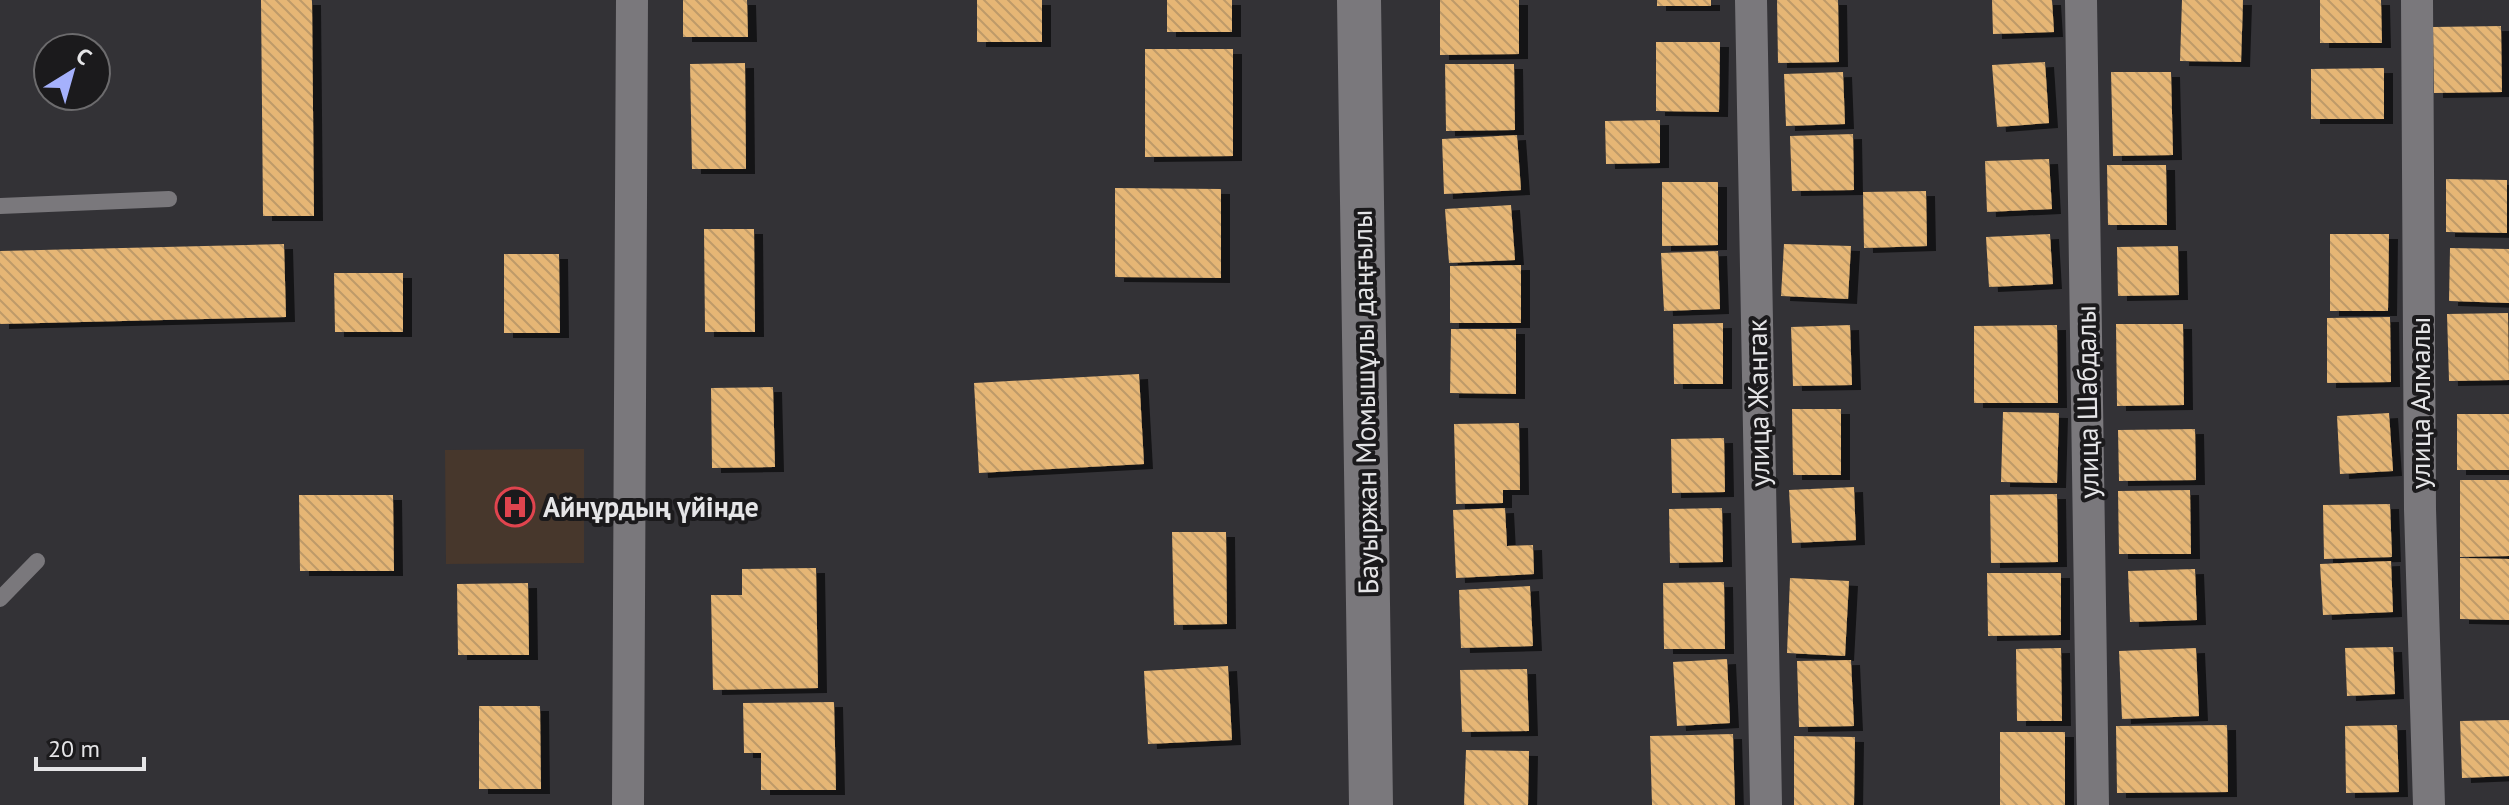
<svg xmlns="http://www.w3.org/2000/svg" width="2509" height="805" font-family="'PT Sans',sans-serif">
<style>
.medical{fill:#47372c}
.building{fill:url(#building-back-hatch);filter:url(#shadow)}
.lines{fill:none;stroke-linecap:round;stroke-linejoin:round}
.lane{stroke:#7a787c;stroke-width:16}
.street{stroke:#7a787c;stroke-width:32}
.secondary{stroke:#7a787c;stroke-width:44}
.labels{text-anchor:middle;stroke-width:8;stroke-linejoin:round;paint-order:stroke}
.street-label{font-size:28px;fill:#e5e5e7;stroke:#1b1a1c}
.poi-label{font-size:28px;font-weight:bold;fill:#e5e5e7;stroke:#1b1a1c;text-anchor:start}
</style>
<defs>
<pattern id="building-back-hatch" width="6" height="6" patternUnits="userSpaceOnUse" patternTransform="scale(2)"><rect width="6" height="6" fill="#e6b675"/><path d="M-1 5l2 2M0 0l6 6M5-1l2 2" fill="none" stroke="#be9a69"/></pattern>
<filter id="shadow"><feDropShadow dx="9" dy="5" stdDeviation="0" flood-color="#0009"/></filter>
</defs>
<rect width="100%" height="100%" fill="#333236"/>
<polygon class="medical" points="584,449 584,563 446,564 445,450"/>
<g class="building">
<polygon points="261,0 312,0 314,216 263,216"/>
<polygon points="683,0 747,0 748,37 683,37"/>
<rect x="977" y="0" width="65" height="42"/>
<rect x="1167" y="0" width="65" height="32"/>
<polygon points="1440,0 1519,0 1519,54 1440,55"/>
<rect x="1657" y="0" width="54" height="6"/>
<polygon points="1777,0 1838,0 1839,62 1778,63"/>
<polygon points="1992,0 2052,0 2054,32 1993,34"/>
<polygon points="2182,0 2243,0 2241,62 2180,61"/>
<polygon points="2320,0 2381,0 2382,43 2320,43"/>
<polygon points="2501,26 2502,92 2434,93 2433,27"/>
<polygon points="1656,42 1720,42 1719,112 1656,111"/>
<polygon points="1145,49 1233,49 1233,156 1145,157"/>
<polygon points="2045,62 2049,123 1997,127 1992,65"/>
<polygon points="745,63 746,169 692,169 690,64"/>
<polygon points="1445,64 1514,64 1515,130 1446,131"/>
<polygon points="2384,68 2384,119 2311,119 2311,69"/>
<polygon points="1843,72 1845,124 1786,126 1784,74"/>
<polygon points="2111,72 2171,72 2173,155 2113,156"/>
<polygon points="1660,120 1660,163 1606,164 1605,121"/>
<polygon points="1853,134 1854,190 1792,191 1790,136"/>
<polygon points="1517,135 1521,190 1444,194 1442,139"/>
<polygon points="2049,159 2052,209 1987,212 1985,161"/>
<polygon points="2107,165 2166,165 2167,225 2108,225"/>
<polygon points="2446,179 2507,180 2507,233 2446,232"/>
<polygon points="1662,182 1718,182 1718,245 1662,246"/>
<polygon points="1115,188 1221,189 1221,278 1115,277"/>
<polygon points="1926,191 1927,246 1864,248 1863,192"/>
<polygon points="1511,205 1515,260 1449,263 1445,209"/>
<polygon points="704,229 754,229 755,332 705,332"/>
<polygon points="2050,234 2053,284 1989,287 1986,237"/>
<polygon points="2330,234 2389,234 2388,311 2330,311"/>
<polygon points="284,244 286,317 0,324 0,251"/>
<polygon points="1784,244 1851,246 1848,299 1781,296"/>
<polygon points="2178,246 2179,295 2118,296 2117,247"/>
<polygon points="2450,248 2509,249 2509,303 2449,301"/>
<polygon points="1718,251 1720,309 1664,311 1661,253"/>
<polygon points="504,254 559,254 560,333 504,333"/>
<polygon points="1521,265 1521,323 1450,323 1450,266"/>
<polygon points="334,273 403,273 403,332 335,332"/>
<polygon points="2508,313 2509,380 2449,381 2447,314"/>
<polygon points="2390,317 2391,382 2327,383 2327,318"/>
<polygon points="1723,323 1723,384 1674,384 1673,324"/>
<polygon points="2116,324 2183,324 2184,405 2117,406"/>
<polygon points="1850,325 1852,385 1793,386 1791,327"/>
<polygon points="2057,325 2058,403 1974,403 1974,326"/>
<polygon points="1451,329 1516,329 1516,394 1450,393"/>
<polygon points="1139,374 1144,464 979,473 974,383"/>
<polygon points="773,387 775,467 712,468 711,388"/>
<polygon points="1792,409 1841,409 1841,475 1793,475"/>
<polygon points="2003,412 2059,413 2057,483 2001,482"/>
<polygon points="2389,413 2393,471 2340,474 2337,416"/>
<rect x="2457" y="414" width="52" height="56"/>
<polygon points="1519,423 1520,490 1503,490 1503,503 1456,504 1454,424"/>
<polygon points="2195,429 2196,480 2119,481 2118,430"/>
<polygon points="1724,438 1725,492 1672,493 1671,439"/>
<polygon points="2460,480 2509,480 2509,556 2460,557"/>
<polygon points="1854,487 1856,540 1792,543 1789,490"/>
<polygon points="2190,490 2191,554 2119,554 2118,491"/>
<polygon points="2057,494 2058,562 1991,563 1990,495"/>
<polygon points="299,495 393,495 394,571 300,571"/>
<polygon points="2390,504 2392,557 2324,559 2323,505"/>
<polygon points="1505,508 1507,546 1533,545 1534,574 1456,578 1453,510"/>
<polygon points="1722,508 1723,562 1670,563 1669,509"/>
<polygon points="1172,532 1226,532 1227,624 1174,625"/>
<polygon points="2460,558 2509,559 2509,620 2460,619"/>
<polygon points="2391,561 2393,612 2323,615 2320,564"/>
<polygon points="816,568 818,688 713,690 711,595 742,595 742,569"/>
<polygon points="2195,569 2197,620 2130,622 2128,571"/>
<polygon points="1987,573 2061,573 2061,635 1988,636"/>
<polygon points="1790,578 1849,581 1845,656 1787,653"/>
<polygon points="1724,582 1725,649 1664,649 1663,583"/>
<polygon points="528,583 529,655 458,655 457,584"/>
<polygon points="1530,586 1533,646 1461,648 1459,590"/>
<polygon points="2393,647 2395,694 2347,696 2345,648"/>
<polygon points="2061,648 2062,721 2017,721 2016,649"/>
<polygon points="2196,648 2199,716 2122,719 2119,651"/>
<polygon points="1727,659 1730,723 1677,726 1673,662"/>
<polygon points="1851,660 1854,726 1799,727 1797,661"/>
<polygon points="1228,666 1232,740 1148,744 1144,671"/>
<polygon points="1527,669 1529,731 1462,732 1460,670"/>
<polygon points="834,702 836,790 761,790 761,753 744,753 743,703"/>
<polygon points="479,706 540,706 541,789 479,789"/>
<polygon points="2509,720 2509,776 2462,778 2460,721"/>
<polygon points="2227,725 2228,792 2117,793 2116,726"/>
<polygon points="2397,725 2399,792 2346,793 2345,726"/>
<rect x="2000" y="732" width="65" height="73"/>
<polygon points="1733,734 1735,805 1652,805 1650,736"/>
<polygon points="1794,736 1855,737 1854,805 1794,805"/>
<polygon points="1466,750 1529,751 1528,805 1464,805"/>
</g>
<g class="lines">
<g class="lane">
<polyline points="0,206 169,199"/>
<polyline points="0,599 37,561"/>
</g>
<g class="street">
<polyline points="1751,0 1766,805"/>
<polyline points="2081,0 2093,805"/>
<polyline points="2417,0 2420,509 2429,805"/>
<polyline points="628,805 632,0"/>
</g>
<polyline class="secondary" points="1359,0 1371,805"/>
</g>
<defs>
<g id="hospital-ring" transform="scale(2)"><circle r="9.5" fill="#1b1a1c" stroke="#e0444e" stroke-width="1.5"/><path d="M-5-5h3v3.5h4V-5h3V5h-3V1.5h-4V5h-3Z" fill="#e0444e"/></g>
</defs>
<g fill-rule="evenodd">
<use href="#hospital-ring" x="515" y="507"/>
</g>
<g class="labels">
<g class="street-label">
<text transform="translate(1365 402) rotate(-91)" y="10">Бауыржан Момышұлы даңғылы</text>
<text transform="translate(2087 402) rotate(-91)" y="10">улица Шабдалы</text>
<text transform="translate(1758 403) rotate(-91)" y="10">улица Жангак</text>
<text transform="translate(2420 403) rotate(-90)" y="10">улица Алмалы</text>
</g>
<g class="poi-label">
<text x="543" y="517">Айнұрдың үйінде</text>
</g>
</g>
<g transform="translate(72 72) rotate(37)"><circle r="38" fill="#1b1a1c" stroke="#6c6b6d" stroke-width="2"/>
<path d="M0-6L14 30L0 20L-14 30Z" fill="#a5b1fc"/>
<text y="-12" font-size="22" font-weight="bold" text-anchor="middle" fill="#e5e5e7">С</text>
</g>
<path d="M36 757v12h108v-12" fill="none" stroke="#e5e5e7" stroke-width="4"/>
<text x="48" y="757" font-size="24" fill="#e5e5e7" stroke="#1b1a1c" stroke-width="6" paint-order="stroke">20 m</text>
</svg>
